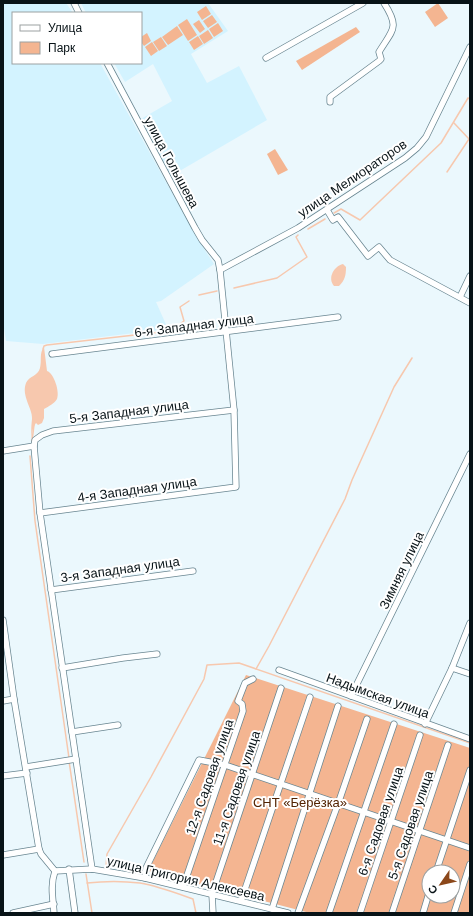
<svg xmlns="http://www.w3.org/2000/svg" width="473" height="916" font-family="Arial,sans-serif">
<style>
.built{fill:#d3f3ff}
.green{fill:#f4b591;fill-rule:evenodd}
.water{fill:#f7c8ae}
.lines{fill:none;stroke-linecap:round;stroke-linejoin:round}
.stream{stroke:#f7c8ae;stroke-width:1.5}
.minor-casing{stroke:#698691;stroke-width:7}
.minor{stroke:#fff;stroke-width:5.5}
.labels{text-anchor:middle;stroke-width:4;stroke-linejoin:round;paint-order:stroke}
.street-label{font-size:13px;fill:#081317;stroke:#fff}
.park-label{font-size:13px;fill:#522302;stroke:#fff}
</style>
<rect width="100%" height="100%" fill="#ebf8fd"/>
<g class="built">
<polygon points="3,3 66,3 73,13 13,13 13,63 100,63 197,238 214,264 161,301 156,302 168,329 43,344 6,341 3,322"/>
<polygon points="81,3 208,3 228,31 191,54 207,83 239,66 267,120 171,176 141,119 172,101 153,64 125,82 114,63 141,63 141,13 86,13"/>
</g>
<g class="green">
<polygon points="438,3 448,18 435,27 425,12"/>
<polygon points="206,6 211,14 202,20 197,12"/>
<polygon points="212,15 217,22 208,28 203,21"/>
<polygon points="187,19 197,35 188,41 178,25"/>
<polygon points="199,20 205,29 200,33 193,24"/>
<polygon points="218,23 223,31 214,37 209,29"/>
<polygon points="177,26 183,35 168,45 162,37"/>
<polygon points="356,27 360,32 302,70 296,61"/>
<polygon points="208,30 213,38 204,44 199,36"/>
<polygon points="147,33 151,41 144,46 141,42 141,37"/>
<polygon points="198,36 203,44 194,50 189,42"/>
<polygon points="161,37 167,46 159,51 153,42"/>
<polygon points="152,42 158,51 151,56 145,47"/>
<polygon points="275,149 288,170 278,175 267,154"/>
<path d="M246,675l224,73v165h-160l-162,-42zM429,872h24v24h-24z"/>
</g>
<g class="water">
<path d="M343,264l3,3c0,8 -1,13 -7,19h-5c-7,-8 0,-20 9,-22z"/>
<path d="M44,347l3,24c7,2 13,21 10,28 -3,5 -8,7 -13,10v9l-2,5 -4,2 -2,-2c-4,5 -4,11 -4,18 -1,-9 -1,-13 0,-22 1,-10 -11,-23 -6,-36 3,-7 12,-7 14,-15 2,-8 -1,-15 4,-21z"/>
</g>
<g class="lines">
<g class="stream">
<polyline points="447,172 469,139 454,123"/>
<polyline points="334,213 341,209 360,220 441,143 468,98 470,99"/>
<polyline points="308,229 325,219"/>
<polyline points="234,288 277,278 307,257 296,237 298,235"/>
<polyline points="199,295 217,291"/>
<polyline points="43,349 44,346 47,345 170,331 184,321 180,307 189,301"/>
<polyline points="32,441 34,425"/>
<polyline points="30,456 35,521 69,758"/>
<polyline points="256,669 269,646 345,499 352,480 394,387 412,358"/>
<polyline points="69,761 84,862"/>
<polyline points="106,867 107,854 151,777 204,679 207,665 239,663 470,743"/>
<polyline points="86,874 92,913"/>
<path d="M87,883c18,-2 36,-2 53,0 18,3 36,10 53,16l3,14"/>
</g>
<g class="minor-casing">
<g id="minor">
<polyline points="74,3 79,13"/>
<polyline points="266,58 363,3"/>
<path d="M330,102v-5l49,-36 2,-2 -2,-7c14,-23 21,-24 5,-49"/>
<polyline points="327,210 333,220 338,217 368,256 379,247 390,260 470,303"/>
<polyline points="220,270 298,228 405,158 417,148 426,137 470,47"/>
<polyline points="460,297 470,276"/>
<polyline points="52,354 338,317"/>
<polyline points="3,451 34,446"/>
<polyline points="40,513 236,487 234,410 220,270 218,260 202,240 195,228 107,63"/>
<polyline points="51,590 193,571"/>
<polyline points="3,620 14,699 39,849 41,854 55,871"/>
<polyline points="62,668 123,658 157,654"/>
<polyline points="452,668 470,674"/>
<polyline points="279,670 470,739"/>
<polyline points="351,696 470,454"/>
<polyline points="3,701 14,699"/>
<polyline points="425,724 452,668 470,623"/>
<polyline points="72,732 118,725"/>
<polyline points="26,767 76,759"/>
<polyline points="3,776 27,773"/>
<polyline points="3,855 39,849"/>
<polyline points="69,869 75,913"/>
<polyline points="92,869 40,513 34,446 35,440 42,435 53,431 234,410"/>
<polyline points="55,871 92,869 145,878 288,913"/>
<polyline points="436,872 470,770"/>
<polyline points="145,878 146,868 199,760 225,765 470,848"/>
<polyline points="183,887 243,711 242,704 238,701 245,683 253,679"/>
<polyline points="241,901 310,697"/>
<polyline points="272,909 338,706"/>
<polyline points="13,913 54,904"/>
<path d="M54,913c-1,-15 -4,-27 1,-42"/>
<polyline points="213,913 212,894 281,688"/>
<polyline points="298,913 338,804 367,719"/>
<polyline points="329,913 394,724"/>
<polyline points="360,913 420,735"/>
<polyline points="392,913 448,745"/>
<polyline points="423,913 429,893"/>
<polyline points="454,913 470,864"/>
</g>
</g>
<use href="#minor" class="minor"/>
</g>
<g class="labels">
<g class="street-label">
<text transform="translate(172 162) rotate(62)" y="5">улица Голышева</text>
<text transform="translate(352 178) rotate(-34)" y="5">улица Мелиораторов</text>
<text transform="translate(194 325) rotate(-7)" y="5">6-я Западная улица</text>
<text transform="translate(129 411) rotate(-7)" y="5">5-я Западная улица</text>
<text transform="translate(137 489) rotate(-8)" y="5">4-я Западная улица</text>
<text transform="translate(120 569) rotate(-8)" y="5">3-я Западная улица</text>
<text transform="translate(401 570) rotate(-64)" y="5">Зимняя улица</text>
<text transform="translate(378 695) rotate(20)" y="5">Надымская улица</text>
<text transform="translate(209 777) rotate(-71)" y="5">12-я Садовая улица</text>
<text transform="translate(236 788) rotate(-71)" y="5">11-я Садовая улица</text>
<text transform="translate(380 821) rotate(-71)" y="5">6-я Садовая улица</text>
<text transform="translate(410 825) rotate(-71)" y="5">5-я Садовая улица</text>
<text transform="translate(186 878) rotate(13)" y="5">улица Григория Алексеева</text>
</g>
<g class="park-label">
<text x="300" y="807">СНТ «Берёзка»</text>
</g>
</g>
<rect width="473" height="916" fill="none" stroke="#081317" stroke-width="8"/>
<rect x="12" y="12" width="130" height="52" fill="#ffffff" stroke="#9ca1a2"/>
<rect x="20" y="25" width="20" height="6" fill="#ffffff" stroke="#9ca1a2"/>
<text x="48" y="32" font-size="12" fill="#081317">Улица</text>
<rect x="20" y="42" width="20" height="12" fill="#f4b591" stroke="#9ca1a2"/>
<text x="48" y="52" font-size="12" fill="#081317">Парк</text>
<g transform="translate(441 884) rotate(236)"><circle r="19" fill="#ffffff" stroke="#9ca1a2"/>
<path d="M0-3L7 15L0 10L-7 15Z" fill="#8b471a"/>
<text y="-6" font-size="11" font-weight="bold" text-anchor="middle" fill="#081317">С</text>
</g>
</svg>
